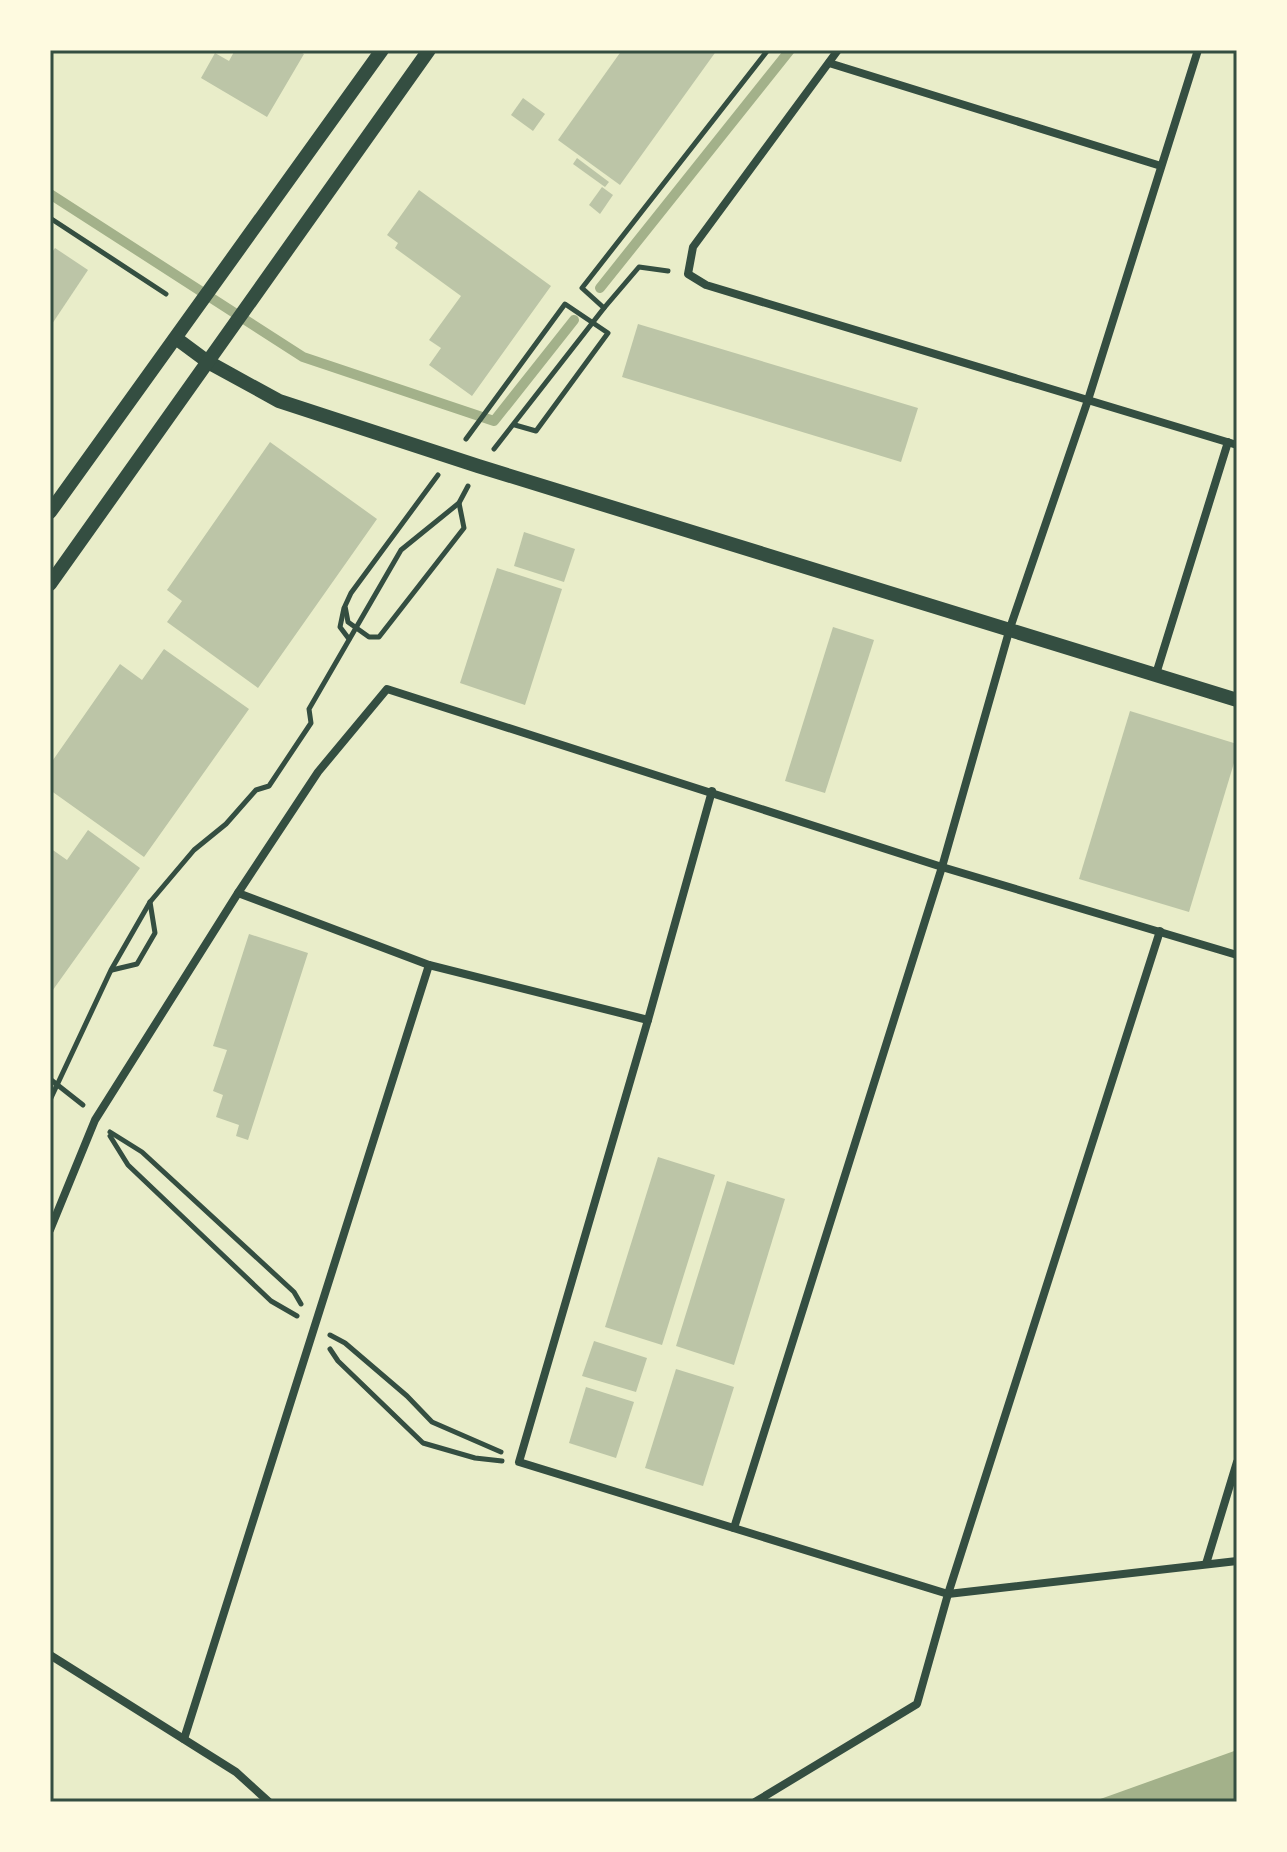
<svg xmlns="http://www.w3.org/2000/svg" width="1287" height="1852" font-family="Poppins,sans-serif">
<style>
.water{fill:#a3b18a}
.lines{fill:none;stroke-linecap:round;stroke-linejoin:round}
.stream{stroke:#a3b18a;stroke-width:10}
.building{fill:#bcc5a7}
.path{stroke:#344e41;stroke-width:5}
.minor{stroke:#344e41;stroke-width:8}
.tertiary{stroke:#344e41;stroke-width:14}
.neatline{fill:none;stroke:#344e41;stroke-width:3}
</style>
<rect width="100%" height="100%" fill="#e9edc9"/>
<polygon class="water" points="1237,1750 1237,1802 1092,1802"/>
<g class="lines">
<g class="stream">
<polyline points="50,194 303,357 494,421 574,320"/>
<polyline points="600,288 790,50"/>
</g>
</g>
<g class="building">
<polygon points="235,50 297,50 304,54 267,117 201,78 215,53 229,61"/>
<polygon points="622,50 717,50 620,185 558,140"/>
<polygon points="523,98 545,114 533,131 511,115"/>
<polygon points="577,158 609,182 605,187 573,164"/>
<polygon points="602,187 613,195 600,214 589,205"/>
<polygon points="419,190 551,286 472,396 429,365 441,348 429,340 461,296 395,248 398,243 387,235"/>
<polygon points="55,248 88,270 50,327 50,255"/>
<polygon points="638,324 918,408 901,462 622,377"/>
<polygon points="270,442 377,519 258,688 167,622 182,601 167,590"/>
<polygon points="524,532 575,549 564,582 514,566"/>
<polygon points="497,568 562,589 525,705 460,683"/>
<polygon points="833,627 874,640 825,793 785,781"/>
<polygon points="164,649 249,709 144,857 50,790 50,758 53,760 120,664 142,680"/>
<polygon points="1130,711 1237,744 1237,753 1189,912 1079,879"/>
<polygon points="88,830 140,868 50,994 50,848 67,860"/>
<polygon points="249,934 308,953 248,1140 236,1136 239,1125 216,1117 223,1095 213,1091 227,1050 213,1046"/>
<polygon points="658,1157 715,1175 662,1345 605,1327"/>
<polygon points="727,1181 785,1199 734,1365 676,1346"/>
<polygon points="594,1341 647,1358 636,1392 582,1376"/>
<polygon points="676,1369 734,1387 703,1486 645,1468"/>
<polygon points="586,1387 634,1402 616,1458 569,1443"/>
</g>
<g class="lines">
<g class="path">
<polyline points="50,218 166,294"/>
<polyline points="604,308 639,267 668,271"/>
<polyline points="466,439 565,304 608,333 536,431 515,425"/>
<polyline points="494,449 604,308 582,288 768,50"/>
<polyline points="438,475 351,593 345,606 348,622 369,637 379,637 464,528 459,503"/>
<polyline points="344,608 340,627 349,639"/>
<polyline points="112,970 137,964 155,933 150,902"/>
<polyline points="50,1079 83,1105"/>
<polyline points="50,1100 111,970 150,902 194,850 226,824 256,790 269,786 311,723 309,709 401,550 459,503 468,486"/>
<polyline points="110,1132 142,1152 294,1292 301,1304"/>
<polyline points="110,1136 128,1165 271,1301 297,1316"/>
<polyline points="330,1335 345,1343 407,1396 432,1422 501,1452"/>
<polyline points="330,1349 338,1361 423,1443 475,1458 502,1461"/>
</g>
<g class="minor">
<polyline points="838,50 693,247 688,274 706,285 1237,445"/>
<polyline points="829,63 1161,166"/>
<polyline points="1156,674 1228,442"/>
<polyline points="712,791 648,1020 519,1462 948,1594 1237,1561"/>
<polyline points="238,893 429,965 648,1020"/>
<polyline points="50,1230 95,1120 238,893 318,772 387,689 942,867 1237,955"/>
<polyline points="734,1528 942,867 1010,628 1088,400 1198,50"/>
<polyline points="1206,1564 1237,1462"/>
<polyline points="50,1655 236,1772 269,1802"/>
<polyline points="184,1739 429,965"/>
<polyline points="755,1802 917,1704 948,1594 1160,931"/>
</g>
<g class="tertiary">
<polyline points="177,339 208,362 279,401 478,466 1237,700"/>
<polyline points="50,512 382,50"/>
<polyline points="50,584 429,50"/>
</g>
</g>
<rect width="1287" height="1852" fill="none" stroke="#fefae0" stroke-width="104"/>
<rect x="52" y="52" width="1183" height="1748" class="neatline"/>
</svg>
